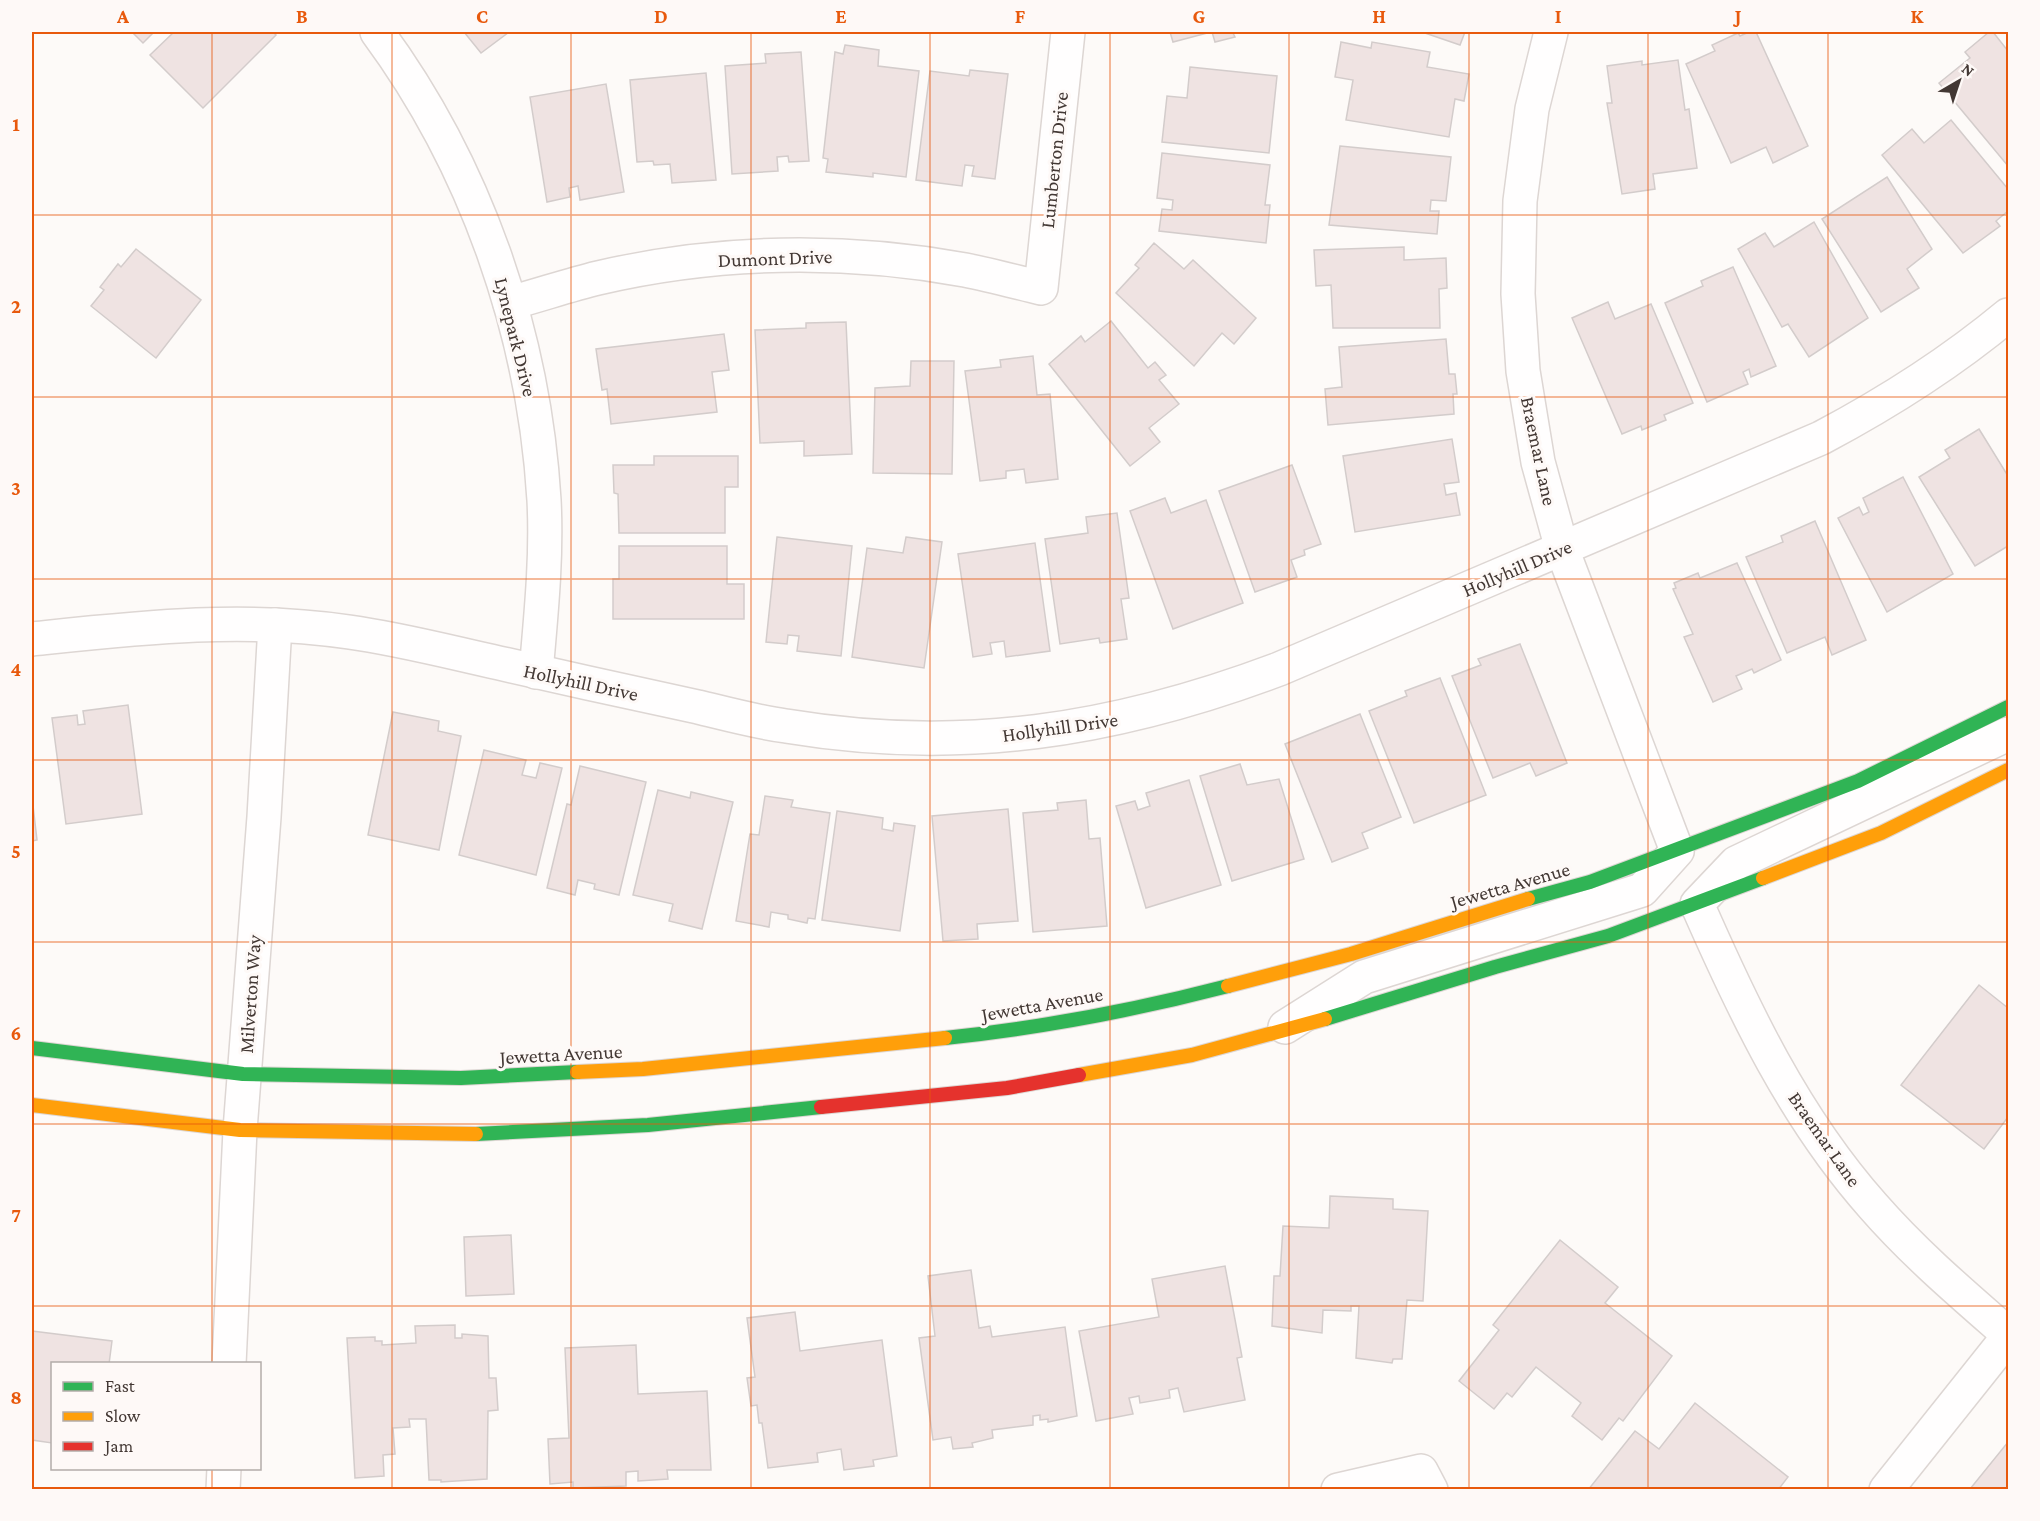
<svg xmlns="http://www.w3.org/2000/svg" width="2040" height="1521" font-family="'Crimson Pro',serif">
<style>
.building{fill:#efe3e2;stroke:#d3cccb;stroke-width:1.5}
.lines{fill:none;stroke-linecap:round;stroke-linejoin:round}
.street-casing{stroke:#ddd6d3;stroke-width:36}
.fast-casing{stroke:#ddd6d3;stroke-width:16}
.slow-casing{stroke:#ddd6d3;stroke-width:16}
.jam-casing{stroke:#ddd6d3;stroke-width:16}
.street{stroke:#fffefe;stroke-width:33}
.fast{stroke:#30b455;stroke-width:14}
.slow{stroke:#ff9f0a;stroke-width:14}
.jam{stroke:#e5322d;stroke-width:14}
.grid{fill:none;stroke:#e8590c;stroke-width:1.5;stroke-opacity:0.55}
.labels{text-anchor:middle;stroke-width:6;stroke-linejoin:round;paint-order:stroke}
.street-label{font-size:20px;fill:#433834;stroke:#fef9f7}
.neatline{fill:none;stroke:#e8590c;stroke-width:2}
.grid-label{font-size:20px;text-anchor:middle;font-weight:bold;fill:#e8590c}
</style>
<rect width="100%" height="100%" fill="#fdfaf8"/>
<g class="building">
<polygon points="132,32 154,32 143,43"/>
<polygon points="174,32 273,32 276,35 203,108 150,55"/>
<polygon points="464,32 509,32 481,53"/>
<polygon points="1170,32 1211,32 1173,42"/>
<polygon points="1212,32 1238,32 1233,33 1235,37 1215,42"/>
<polygon points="1422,32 1465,32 1460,45"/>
<polygon points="1749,32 1756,32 1808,146 1773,163 1766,147 1731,163 1686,64 1715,51 1712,45 1738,33 1740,36"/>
<polygon points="1989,32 1993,32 2008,51 2008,166 1939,83 1970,58 1965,52"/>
<polygon points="1341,42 1371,48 1372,42 1430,52 1427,67 1469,74 1464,101 1455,99 1449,137 1346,120 1353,80 1335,77"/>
<polygon points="845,45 879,50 878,66 919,71 906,177 873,173 873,177 826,172 828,159 823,158 835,52 843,54"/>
<polygon points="801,52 809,161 789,162 788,156 777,157 778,171 732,174 725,66 766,63 765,54"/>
<polygon points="1678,60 1685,110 1689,109 1697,168 1653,174 1655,189 1622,194 1607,103 1612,103 1607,66 1642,61 1642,65"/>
<polygon points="1190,67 1277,76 1269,153 1162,142 1167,96 1187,98"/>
<polygon points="970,70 1008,74 995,179 972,176 974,166 965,165 962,186 916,180 930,71 969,76"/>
<polygon points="706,73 716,180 672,183 670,164 654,165 653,161 637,162 630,80"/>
<polygon points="606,84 624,192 580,200 578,186 569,188 570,197 547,202 530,97"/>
<polygon points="1951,120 2008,189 2008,211 1996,221 2000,226 1963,253 1882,155 1912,129 1924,143"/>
<polygon points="1340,146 1451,157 1446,201 1431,200 1430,211 1439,211 1437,234 1329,225"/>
<polygon points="1162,153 1270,165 1265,205 1270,205 1266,243 1159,231 1162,209 1172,210 1173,200 1157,198"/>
<polygon points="1887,177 1932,249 1907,269 1919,288 1881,312 1822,219"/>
<polygon points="1814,222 1868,318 1809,357 1788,324 1782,327 1738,249 1765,233 1774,247"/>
<polygon points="1154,243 1184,269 1193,260 1256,318 1234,344 1222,333 1194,366 1116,293 1139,268 1135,265"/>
<polygon points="1404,247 1404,260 1446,258 1447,288 1439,289 1440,328 1333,328 1331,285 1316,286 1314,250"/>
<polygon points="136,249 201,300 156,358 91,306 104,290 100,287 118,264 121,267"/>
<polygon points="1733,267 1776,366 1751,377 1749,369 1743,372 1748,384 1707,402 1665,303 1703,286 1701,281"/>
<polygon points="1608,302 1615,319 1651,304 1693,403 1664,415 1666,420 1642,430 1641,426 1622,434 1572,318"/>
<polygon points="1111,321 1148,368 1155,362 1166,375 1159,380 1179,404 1149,428 1160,442 1130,466 1049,364 1081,336 1085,342"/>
<polygon points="846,322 852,454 804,456 804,441 760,443 755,330 806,328 806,323"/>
<polygon points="724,334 729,370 712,372 717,412 611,424 607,389 602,390 596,349"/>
<polygon points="1446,339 1449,374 1455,374 1457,394 1453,394 1454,414 1328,425 1325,389 1342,387 1339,347"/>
<polygon points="1033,356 1037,395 1050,394 1058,479 1026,483 1024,469 1006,471 1006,478 980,481 965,371 1001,367 1000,360"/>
<polygon points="911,361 954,361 952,474 873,473 875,388 910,386"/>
<polygon points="1979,429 2008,476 2008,546 1975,566 1919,477 1950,458 1945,450"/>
<polygon points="1452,439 1459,482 1444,484 1446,495 1456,493 1460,515 1355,532 1343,456"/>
<polygon points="654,456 738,456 738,487 725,487 725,533 619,533 618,494 614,493 613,465 654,465"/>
<polygon points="1292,465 1321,544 1304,550 1305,555 1291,560 1297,577 1255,592 1219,491"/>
<polygon points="1903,477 1953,574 1887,612 1838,518 1859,507 1863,515 1869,512 1863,498"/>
<polygon points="1165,498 1171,513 1206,500 1243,603 1173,629 1130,511"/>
<polygon points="1117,513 1129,598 1121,599 1127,639 1100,643 1099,638 1060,644 1045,539 1088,533 1086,517"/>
<polygon points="1815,521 1866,640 1832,655 1825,637 1787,653 1746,557 1783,542 1781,536"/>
<polygon points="777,537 852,546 841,656 797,651 799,636 788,635 787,644 766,642"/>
<polygon points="906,537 942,542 924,668 852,657 867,548 903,553"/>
<polygon points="1035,543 1050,651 1006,657 1004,641 990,643 992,654 973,657 958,554"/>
<polygon points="619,546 727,546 727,584 744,584 744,619 613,619 613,579 619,579"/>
<polygon points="1737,563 1781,660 1754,673 1752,669 1736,676 1742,689 1713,702 1684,637 1693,634 1673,589 1676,588 1674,583 1698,573 1700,578"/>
<polygon points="1520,644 1567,763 1536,776 1530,763 1493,778 1452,676 1481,665 1478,659"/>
<polygon points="1440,678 1486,795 1414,823 1369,711 1407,696 1405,691"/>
<polygon points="128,705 142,814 66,824 52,718 77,715 78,725 85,724 83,711"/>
<polygon points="393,712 439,721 438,731 461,736 439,850 368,835"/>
<polygon points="1360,714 1401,817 1362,833 1368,848 1332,862 1285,744"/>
<polygon points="484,750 526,760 522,775 536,778 540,763 562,768 536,875 459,855"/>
<polygon points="1240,764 1247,785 1279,779 1304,859 1232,881 1200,776"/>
<polygon points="580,766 646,782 619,895 594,889 595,884 578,880 575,895 547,888 567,804 571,805"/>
<polygon points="1189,780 1221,885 1146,908 1116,806 1135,801 1138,810 1150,806 1146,793"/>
<polygon points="658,790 690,798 691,792 733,802 702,929 669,921 673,904 633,895"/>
<polygon points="765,796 793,800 791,807 830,813 815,919 808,918 807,923 788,919 788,915 771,912 769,927 736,921 750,834 759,835"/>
<polygon points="32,797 37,840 32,841"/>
<polygon points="1086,800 1089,839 1100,838 1107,926 1033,932 1023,813 1058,810 1057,803"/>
<polygon points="1008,809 1018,921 977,924 978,939 943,941 932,816"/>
<polygon points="837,811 883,818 882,829 893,831 894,823 915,826 900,931 822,920"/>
<polygon points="1979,985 2008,1008 2008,1117 1984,1149 1901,1085"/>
<polygon points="1330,1196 1393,1199 1393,1209 1428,1211 1423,1301 1407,1300 1402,1359 1393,1359 1392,1363 1356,1358 1359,1306 1351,1306 1351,1311 1323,1310 1322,1333 1272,1326 1274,1276 1280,1276 1283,1226 1329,1228"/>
<polygon points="511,1235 514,1294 466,1296 464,1237"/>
<polygon points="1560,1240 1618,1287 1605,1303 1672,1356 1623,1421 1619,1418 1602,1440 1572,1416 1581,1403 1536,1367 1512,1397 1507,1393 1494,1409 1459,1381 1499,1330 1493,1325"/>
<polygon points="1225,1266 1242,1357 1237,1358 1245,1400 1184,1412 1178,1388 1169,1390 1170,1398 1140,1403 1139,1396 1129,1398 1133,1414 1096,1421 1079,1331 1159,1317 1152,1279"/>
<polygon points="971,1270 979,1328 990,1326 992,1337 1065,1327 1077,1416 1048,1422 1048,1419 1040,1420 1040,1415 1033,1416 1033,1425 992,1430 993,1438 972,1443 973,1447 953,1449 951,1437 933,1440 919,1338 935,1336 928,1276"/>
<polygon points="795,1312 800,1351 882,1340 897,1456 873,1460 874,1466 844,1470 841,1449 817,1453 818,1462 768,1468 762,1423 759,1423 757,1405 751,1406 747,1378 755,1377 747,1318"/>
<polygon points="455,1325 455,1338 462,1338 462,1334 488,1336 489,1378 496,1378 498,1410 488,1411 487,1479 441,1482 441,1480 429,1480 426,1419 409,1419 410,1427 393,1428 395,1454 383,1455 384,1476 355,1478 347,1338 375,1337 375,1341 382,1341 382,1345 416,1343 415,1326"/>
<polygon points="32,1331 112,1341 109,1364 52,1364 52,1443 32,1440"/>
<polygon points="636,1345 638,1394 707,1391 711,1470 667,1470 668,1479 638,1481 638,1471 626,1472 626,1486 573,1488 573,1482 550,1484 548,1439 569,1438 565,1348"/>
<polygon points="1695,1403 1788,1477 1778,1490 1588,1490 1635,1431 1659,1449"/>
<polygon points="2008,1442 2008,1490 1970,1490 1970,1489"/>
</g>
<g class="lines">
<g class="street-casing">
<g id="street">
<path d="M377,32c99,134 157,301 167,468 3,57 -3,115 -8,172"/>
<path d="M510,303c30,-8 59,-18 88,-25 120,-28 246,-30 367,-8 26,5 51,12 76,18l27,-256"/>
<path d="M32,639c106,-11 210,-23 317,-7 51,7 100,20 150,31 66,15 133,30 199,44 29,7 58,15 88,19 175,29 328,5 493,-57l542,-231c68,-36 128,-74 187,-123"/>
<path d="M2008,734l-272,129 -39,41c47,107 97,213 176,302 41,47 88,87 135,128"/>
<polyline points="1285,1027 1364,977 1642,890 1677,851 1562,549 1538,462 1523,371 1518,294 1520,201 1532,109 1551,32"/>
<polyline points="229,1364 240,1130 264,817 275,625"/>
<polyline points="223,1490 224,1468"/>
<polyline points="1338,1490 1421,1471 1431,1490"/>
<polyline points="1886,1490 2008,1337"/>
</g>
</g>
<g class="fast-casing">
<g id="fast">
<polyline points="1528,899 1590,882 1858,781 2008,707"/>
<polyline points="1325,1019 1495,967 1608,936 1763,878"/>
<path d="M945,1038c95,-10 191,-28 283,-52"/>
<polyline points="32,1048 243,1074 461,1078 577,1072"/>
<polyline points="476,1134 648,1125 821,1107"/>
</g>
</g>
<g class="slow-casing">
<g id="slow">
<polyline points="1763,878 1881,833 2008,770"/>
<polyline points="1228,986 1351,954 1528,899"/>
<polyline points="577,1072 643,1069 945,1038"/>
<polyline points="1079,1075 1192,1055 1325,1019"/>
<polyline points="32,1105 240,1130 476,1134"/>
</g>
</g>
<g class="jam-casing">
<polyline id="jam" points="821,1107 1007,1088 1079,1075"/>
</g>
<use href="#street" class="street"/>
<use href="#fast" class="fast"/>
<use href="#slow" class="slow"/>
<use href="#jam" class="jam"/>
</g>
<path class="grid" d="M212,32v1332M392,32v1458M571,32v1458M751,32v1458M930,32v1458M1110,32v1458M1289,32v1458M1469,32v1458M1648,32v1458M1828,32v1458M32,215h1976M32,397h1976M32,579h1976M32,760h1976M32,942h1976M32,1124h1976M32,1306h1976M212,1468v22"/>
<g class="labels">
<g class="street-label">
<text transform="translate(1054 160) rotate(-84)" y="7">Lumberton Drive</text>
<text transform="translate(775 258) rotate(-2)" y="7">Dumont Drive</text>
<text transform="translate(516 337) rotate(76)" y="7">Lynepark Drive</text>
<text transform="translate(1539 451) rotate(78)" y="7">Braemar Lane</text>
<text transform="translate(1517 568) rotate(-23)" y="7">Hollyhill Drive</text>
<text transform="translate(581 682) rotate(12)" y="7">Hollyhill Drive</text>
<text transform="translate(1060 727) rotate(-8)" y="7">Hollyhill Drive</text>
<text transform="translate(1510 885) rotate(-16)" y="7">Jewetta Avenue</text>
<text transform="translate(250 994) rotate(-86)" y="7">Milverton Way</text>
<text transform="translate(1042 1004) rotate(-10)" y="7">Jewetta Avenue</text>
<text transform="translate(561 1054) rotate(-3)" y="7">Jewetta Avenue</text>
<text transform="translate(1825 1139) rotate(55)" y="7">Braemar Lane</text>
</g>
</g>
<rect width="2040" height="1521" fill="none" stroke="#fef9f7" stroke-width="66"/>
<rect x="51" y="1362" width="210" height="108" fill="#fef9f7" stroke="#b3aca9" stroke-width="1.5"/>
<rect x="63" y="1382" width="30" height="9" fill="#30b455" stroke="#b3aca9" stroke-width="1.5"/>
<text x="105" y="1392" font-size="18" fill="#433834">Fast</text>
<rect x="63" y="1412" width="30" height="9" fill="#ff9f0a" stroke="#b3aca9" stroke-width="1.5"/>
<text x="105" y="1422" font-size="18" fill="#433834">Slow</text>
<rect x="63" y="1442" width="30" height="9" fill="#e5322d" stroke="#b3aca9" stroke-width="1.5"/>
<text x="105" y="1452" font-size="18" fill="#433834">Jam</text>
<g transform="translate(1959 81) rotate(39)" stroke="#fef9f7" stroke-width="4.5" paint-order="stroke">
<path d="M0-4.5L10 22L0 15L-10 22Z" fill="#433834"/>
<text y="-9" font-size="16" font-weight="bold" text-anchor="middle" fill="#433834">N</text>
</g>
<rect x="33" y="33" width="1974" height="1455" class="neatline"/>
<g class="grid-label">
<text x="123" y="23">A</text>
<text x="302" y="23">B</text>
<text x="482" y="23">C</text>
<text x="661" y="23">D</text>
<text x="841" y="23">E</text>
<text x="1020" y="23">F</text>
<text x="1199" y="23">G</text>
<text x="1379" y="23">H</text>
<text x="1558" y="23">I</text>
<text x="1738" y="23">J</text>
<text x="1917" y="23">K</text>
<text x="16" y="131">1</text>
<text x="16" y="313">2</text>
<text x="16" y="495">3</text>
<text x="16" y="676">4</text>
<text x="16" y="858">5</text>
<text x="16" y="1040">6</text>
<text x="16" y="1222">7</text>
<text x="16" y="1404">8</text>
</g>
</svg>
